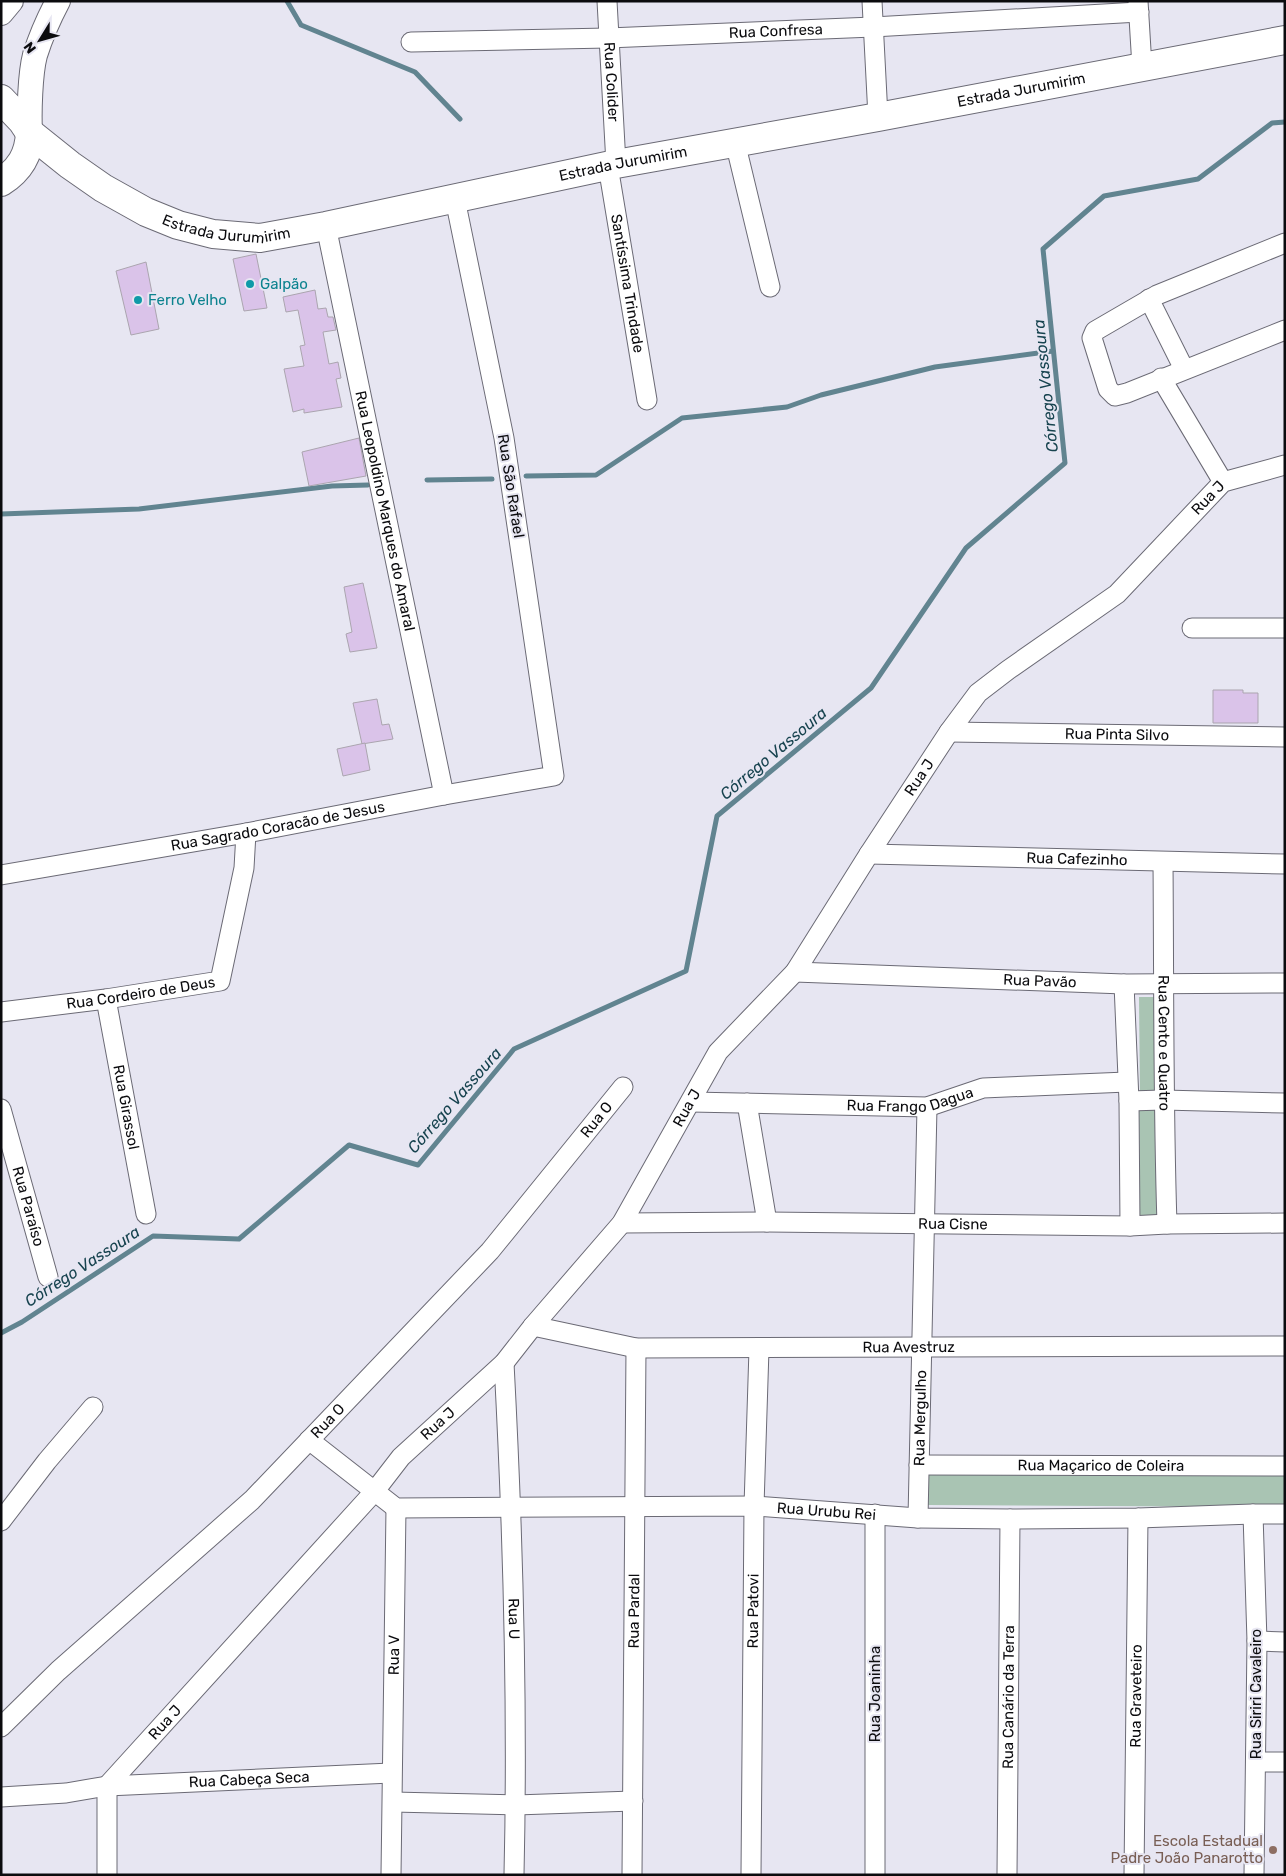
<svg xmlns="http://www.w3.org/2000/svg" width="1286" height="1876" font-family="Rubik,sans-serif">
<style>
.green{fill:#a9c4b3}
.lines{fill:none;stroke-linecap:round;stroke-linejoin:round}
.stream{stroke:#618490;stroke-width:5}
.building{fill:#dac3e9;stroke:#aba5af}
.minor-casing{stroke:#6b6a75;stroke-width:21}
.tertiary-casing{stroke:#6b6a75;stroke-width:26}
.secondary-casing{stroke:#6b6a75;stroke-width:30}
.minor{stroke:#fff;stroke-width:19}
.tertiary{stroke:#fff;stroke-width:24}
.secondary{stroke:#fff;stroke-width:28}
.culture-dot{fill:#0f9aa8;stroke:#e7e6f2;stroke-width:2}
.education-dot{fill:#8d6e63;stroke:#e7e6f2;stroke-width:2}
.labels{text-anchor:middle;stroke-width:4;stroke-linejoin:round;paint-order:stroke}
.street-label{font-size:15px;fill:#0b0b0e;stroke:#e7e6f2}
.culture-label{font-size:15px;fill:#0d838f;stroke:#e7e6f2;text-anchor:start}
.education-label{font-size:15px;fill:#785e54;stroke:#e7e6f2;text-anchor:end}
.water-label{font-size:16px;font-style:italic;fill:#17434f;stroke:#e7e6f2}
</style>
<rect width="100%" height="100%" fill="#e7e6f2"/>
<g class="green">
<polygon points="1139,997 1157,997 1159,1096 1140,1096"/>
<polygon points="1139,1103 1158,1103 1158,1218 1140,1219"/>
<polygon points="929,1472 1285,1475 1285,1507 928,1505"/>
</g>
<g class="lines">
<g class="stream">
<polyline points="287,1 301,25 415,72 460,119"/>
<polyline points="526,476 596,475 682,418 787,407 821,395 935,367 1053,351"/>
<polyline points="427,480 492,479"/>
<polyline points="1,514 139,509 332,486 368,485"/>
<polyline points="1,1333 22,1322 153,1236 239,1239 349,1145 418,1165 514,1049 686,971 717,816 871,688 966,548 1065,463 1043,249 1104,196 1198,179 1272,123 1285,122"/>
</g>
</g>
<g class="building">
<polygon points="256,254 267,308 244,311 233,259"/>
<polygon points="146,262 159,329 131,335 116,271"/>
<polygon points="315,290 318,309 326,308 328,317 333,317 336,330 323,332 329,364 338,362 341,378 336,379 342,407 304,413 304,409 293,412 284,369 304,366 300,346 305,345 298,310 286,312 283,297"/>
<polygon points="359,438 366,476 309,486 302,452"/>
<polygon points="363,583 377,648 350,652 346,634 352,632 344,587"/>
<polygon points="1213,690 1243,690 1243,693 1258,693 1258,723 1213,723"/>
<polygon points="377,699 382,725 389,724 393,739 362,744 353,703"/>
<polygon points="365,743 370,770 343,776 337,749"/>
</g>
<g class="lines">
<g class="minor-casing">
<g id="minor">
<path id="s1" d="M607,1l9,163"/>
<polyline points="872,1 878,117"/>
<polyline points="1138,1 1142,67"/>
<path id="s2" d="M411,42l197,-4 265,-11 266,-15"/>
<polyline points="735,142 770,287"/>
<path id="s3" d="M608,166l39,234"/>
<path id="s4" d="M326,226l118,569"/>
<polyline points="1285,243 1157,295 1095,331 1092,338 1108,389 1115,396 1127,393 1285,330"/>
<polyline points="1149,299 1184,369"/>
<polyline points="1161,378 1223,482"/>
<polyline points="1192,628 1285,628"/>
<path id="s5" d="M949,732l336,5"/>
<path id="s6" d="M869,854l416,10"/>
<path id="s7" d="M1163,862c1,121 0,241 4,362"/>
<path id="s8" d="M1,875l245,-42 198,-38 110,-19 -50,-338 -49,-239"/>
<path id="s9" d="M795,972l329,12 161,-1"/>
<polyline points="1124,984 1129,1101 1130,1226"/>
<path id="s10" d="M106,999l40,215"/>
<path id="s11" d="M1,1012l105,-13 114,-18 24,-113 2,-35"/>
<polyline points="1129,1101 1163,1100 1285,1103"/>
<path id="s12" d="M691,1102l236,5 56,-19 144,-6"/>
<polyline points="747,1103 767,1222"/>
<path id="s13" d="M1,1109l47,168"/>
<path id="s14" d="M622,1223l145,-1 363,4 37,-2 118,-1"/>
<path id="s15" d="M533,1326l103,22 649,-2"/>
<path id="s16" d="M504,1363c9,170 14,341 10,512"/>
<path id="s17" d="M309,1440l87,68 358,-2 164,12 92,1 128,-1 115,-4h32"/>
<path id="s18" d="M919,1465l366,1"/>
<polyline points="875,1514 875,1875"/>
<polyline points="1253,1514 1257,1641 1254,1875"/>
<path id="s19" d="M918,1518l9,-411"/>
<polyline points="1,1521 47,1461 93,1407"/>
<polyline points="1257,1641 1285,1642"/>
<path id="s20" d="M1,1727l57,-56 194,-171 238,-249 133,-164"/>
<polyline points="1256,1762 1285,1762"/>
<path id="s21" d="M107,1786l267,-294 27,-35 103,-94 29,-37 89,-103 96,-171 77,-80 74,-118 80,-122 29,-39 30,-23 109,-76 106,-112 62,-17"/>
<path id="s22" d="M1,1797l65,-4 41,-7 284,-13"/>
<polyline points="393,1802 516,1805 633,1801"/>
<polyline points="107,1875 107,1786"/>
<path id="s23" d="M391,1875l5,-367"/>
<path id="s24" d="M632,1875l4,-527"/>
<path id="s25" d="M751,1875l3,-369 5,-157"/>
<path id="s26" d="M1007,1875l3,-356"/>
<path id="s27" d="M1134,1875l4,-357"/>
</g>
</g>
<g class="tertiary-casing">
<g id="tertiary">
<polyline points="1,13 11,1"/>
<path d="M30,133c-1,-20 0,-59 5,-78 6,-19 14,-37 23,-54"/>
</g>
</g>
<g class="secondary-casing">
<g id="secondary">
<path id="s28" d="M1,99l21,22 8,12 40,32 33,23 43,24 32,13 35,9 47,4 66,-12 290,-62 262,-47 407,-77"/>
<path d="M1,182c19,-12 28,-27 29,-49"/>
</g>
</g>
<use href="#minor" class="minor"/>
<use href="#tertiary" class="tertiary"/>
<use href="#secondary" class="secondary"/>
</g>
<g class="culture-dot">
<circle cx="250" cy="284" r="5"/>
<circle cx="138" cy="300" r="5"/>
</g>
<circle class="education-dot" cx="1273" cy="1850" r="5"/>
<g class="labels">
<g class="street-label">
<text dy="5" stroke="none"><textPath href="#s2" startOffset="365">Rua Confresa</textPath></text>
<text dy="5" stroke="none"><textPath href="#s1" startOffset="81">Rua Colider</textPath></text>
<text dy="5" stroke="none"><textPath href="#s28" startOffset="1079">Estrada Jurumirim</textPath></text>
<text dy="5" stroke="none"><textPath href="#s28" startOffset="674">Estrada Jurumirim</textPath></text>
<text dy="5" stroke="none"><textPath href="#s28" startOffset="269">Estrada Jurumirim</textPath></text>
<text dy="5" stroke="none"><textPath href="#s3" startOffset="119">Santíssima Trindade</textPath></text>
<text transform="translate(511 486) rotate(81)" y="5">Rua São Rafael</text>
<text dy="5" stroke="none"><textPath href="#s21" startOffset="1708">Rua J</textPath></text>
<text dy="5" stroke="none"><textPath href="#s4" startOffset="291">Rua Leopoldino Marques do Amaral</textPath></text>
<text dy="5" stroke="none"><textPath href="#s5" startOffset="168">Rua Pinta Silvo</textPath></text>
<text dy="5" stroke="none"><textPath href="#s21" startOffset="1302">Rua J</textPath></text>
<text dy="5" stroke="none"><textPath href="#s8" startOffset="281">Rua Sagrado Coracão de Jesus</textPath></text>
<text dy="5" stroke="none"><textPath href="#s6" startOffset="208">Rua Cafezinho</textPath></text>
<text dy="5" stroke="none"><textPath href="#s9" startOffset="245">Rua Pavão</textPath></text>
<text dy="5" stroke="none"><textPath href="#s11" startOffset="141">Rua Cordeiro de Deus</textPath></text>
<text dy="5" stroke="none"><textPath href="#s7" startOffset="181">Rua Cento e Quatro</textPath></text>
<text dy="5" stroke="none"><textPath href="#s12" startOffset="220">Rua Frango Dagua</textPath></text>
<text dy="5" stroke="none"><textPath href="#s10" startOffset="110">Rua Girassol</textPath></text>
<text dy="5" stroke="none"><textPath href="#s21" startOffset="896">Rua J</textPath></text>
<text dy="5" stroke="none"><textPath href="#s20" startOffset="852">Rua O</textPath></text>
<text dy="5" stroke="none"><textPath href="#s13" startOffset="101">Rua Paraíso</textPath></text>
<text dy="5" stroke="none"><textPath href="#s14" startOffset="331">Rua Cisne</textPath></text>
<text dy="5" stroke="none"><textPath href="#s15" startOffset="378">Rua Avestruz</textPath></text>
<text dy="5" stroke="none"><textPath href="#s19" startOffset="100">Rua Mergulho</textPath></text>
<text dy="5" stroke="none"><textPath href="#s20" startOffset="448">Rua O</textPath></text>
<text dy="5" stroke="none"><textPath href="#s21" startOffset="491">Rua J</textPath></text>
<text dy="5" stroke="none"><textPath href="#s18" startOffset="182">Rua Maçarico de Coleira</textPath></text>
<text dy="5" stroke="none"><textPath href="#s17" startOffset="541">Rua Urubu Rei</textPath></text>
<text dy="5" stroke="none"><textPath href="#s24" startOffset="264">Rua Pardal</textPath></text>
<text dy="5" stroke="none"><textPath href="#s25" startOffset="264">Rua Patovi</textPath></text>
<text dy="5" stroke="none"><textPath href="#s16" startOffset="256">Rua U</textPath></text>
<text dy="5" stroke="none"><textPath href="#s23" startOffset="220">Rua V</textPath></text>
<text transform="translate(875 1694) rotate(-90)" y="5">Rua Joaninha</text>
<text transform="translate(1256 1694) rotate(-90)" y="5">Rua Siriri Cavaleiro</text>
<text dy="5" stroke="none"><textPath href="#s27" startOffset="179">Rua Graveteiro</textPath></text>
<text dy="5" stroke="none"><textPath href="#s26" startOffset="178">Rua Canário da Terra</textPath></text>
<text dy="5" stroke="none"><textPath href="#s21" startOffset="86">Rua J</textPath></text>
<text dy="5" stroke="none"><textPath href="#s22" startOffset="249">Rua Cabeça Seca</textPath></text>
</g>
<g class="culture-label">
<text x="260" y="289">Galpão</text>
<text x="148" y="305">Ferro Velho</text>
</g>
<g class="education-label">
<text x="1263" y="1846">Escola Estadual<tspan x="1263" dy="17">Padre João Panarotto</tspan></text>
</g>
<g class="water-label">
<text transform="translate(1045 386) rotate(-96)" y="6">Córrego Vassoura</text>
<text transform="translate(773 753) rotate(-40)" y="6">Córrego Vassoura</text>
<text transform="translate(454 1100) rotate(-49)" y="6">Córrego Vassoura</text>
<text transform="translate(82 1266) rotate(-33)" y="6">Córrego Vassoura</text>
</g>
</g>
<rect width="1286" height="1876" fill="none" stroke="#0b0b0e" stroke-width="5"/>
<g transform="translate(40 40) rotate(233)" stroke="#e7e6f2" stroke-width="4" paint-order="stroke">
<path d="M0-4L9 19L0 12L-9 19Z" fill="#0b0b0e"/>
<text y="-8" font-size="14" font-weight="bold" text-anchor="middle" fill="#0b0b0e">N</text>
</g>
</svg>
